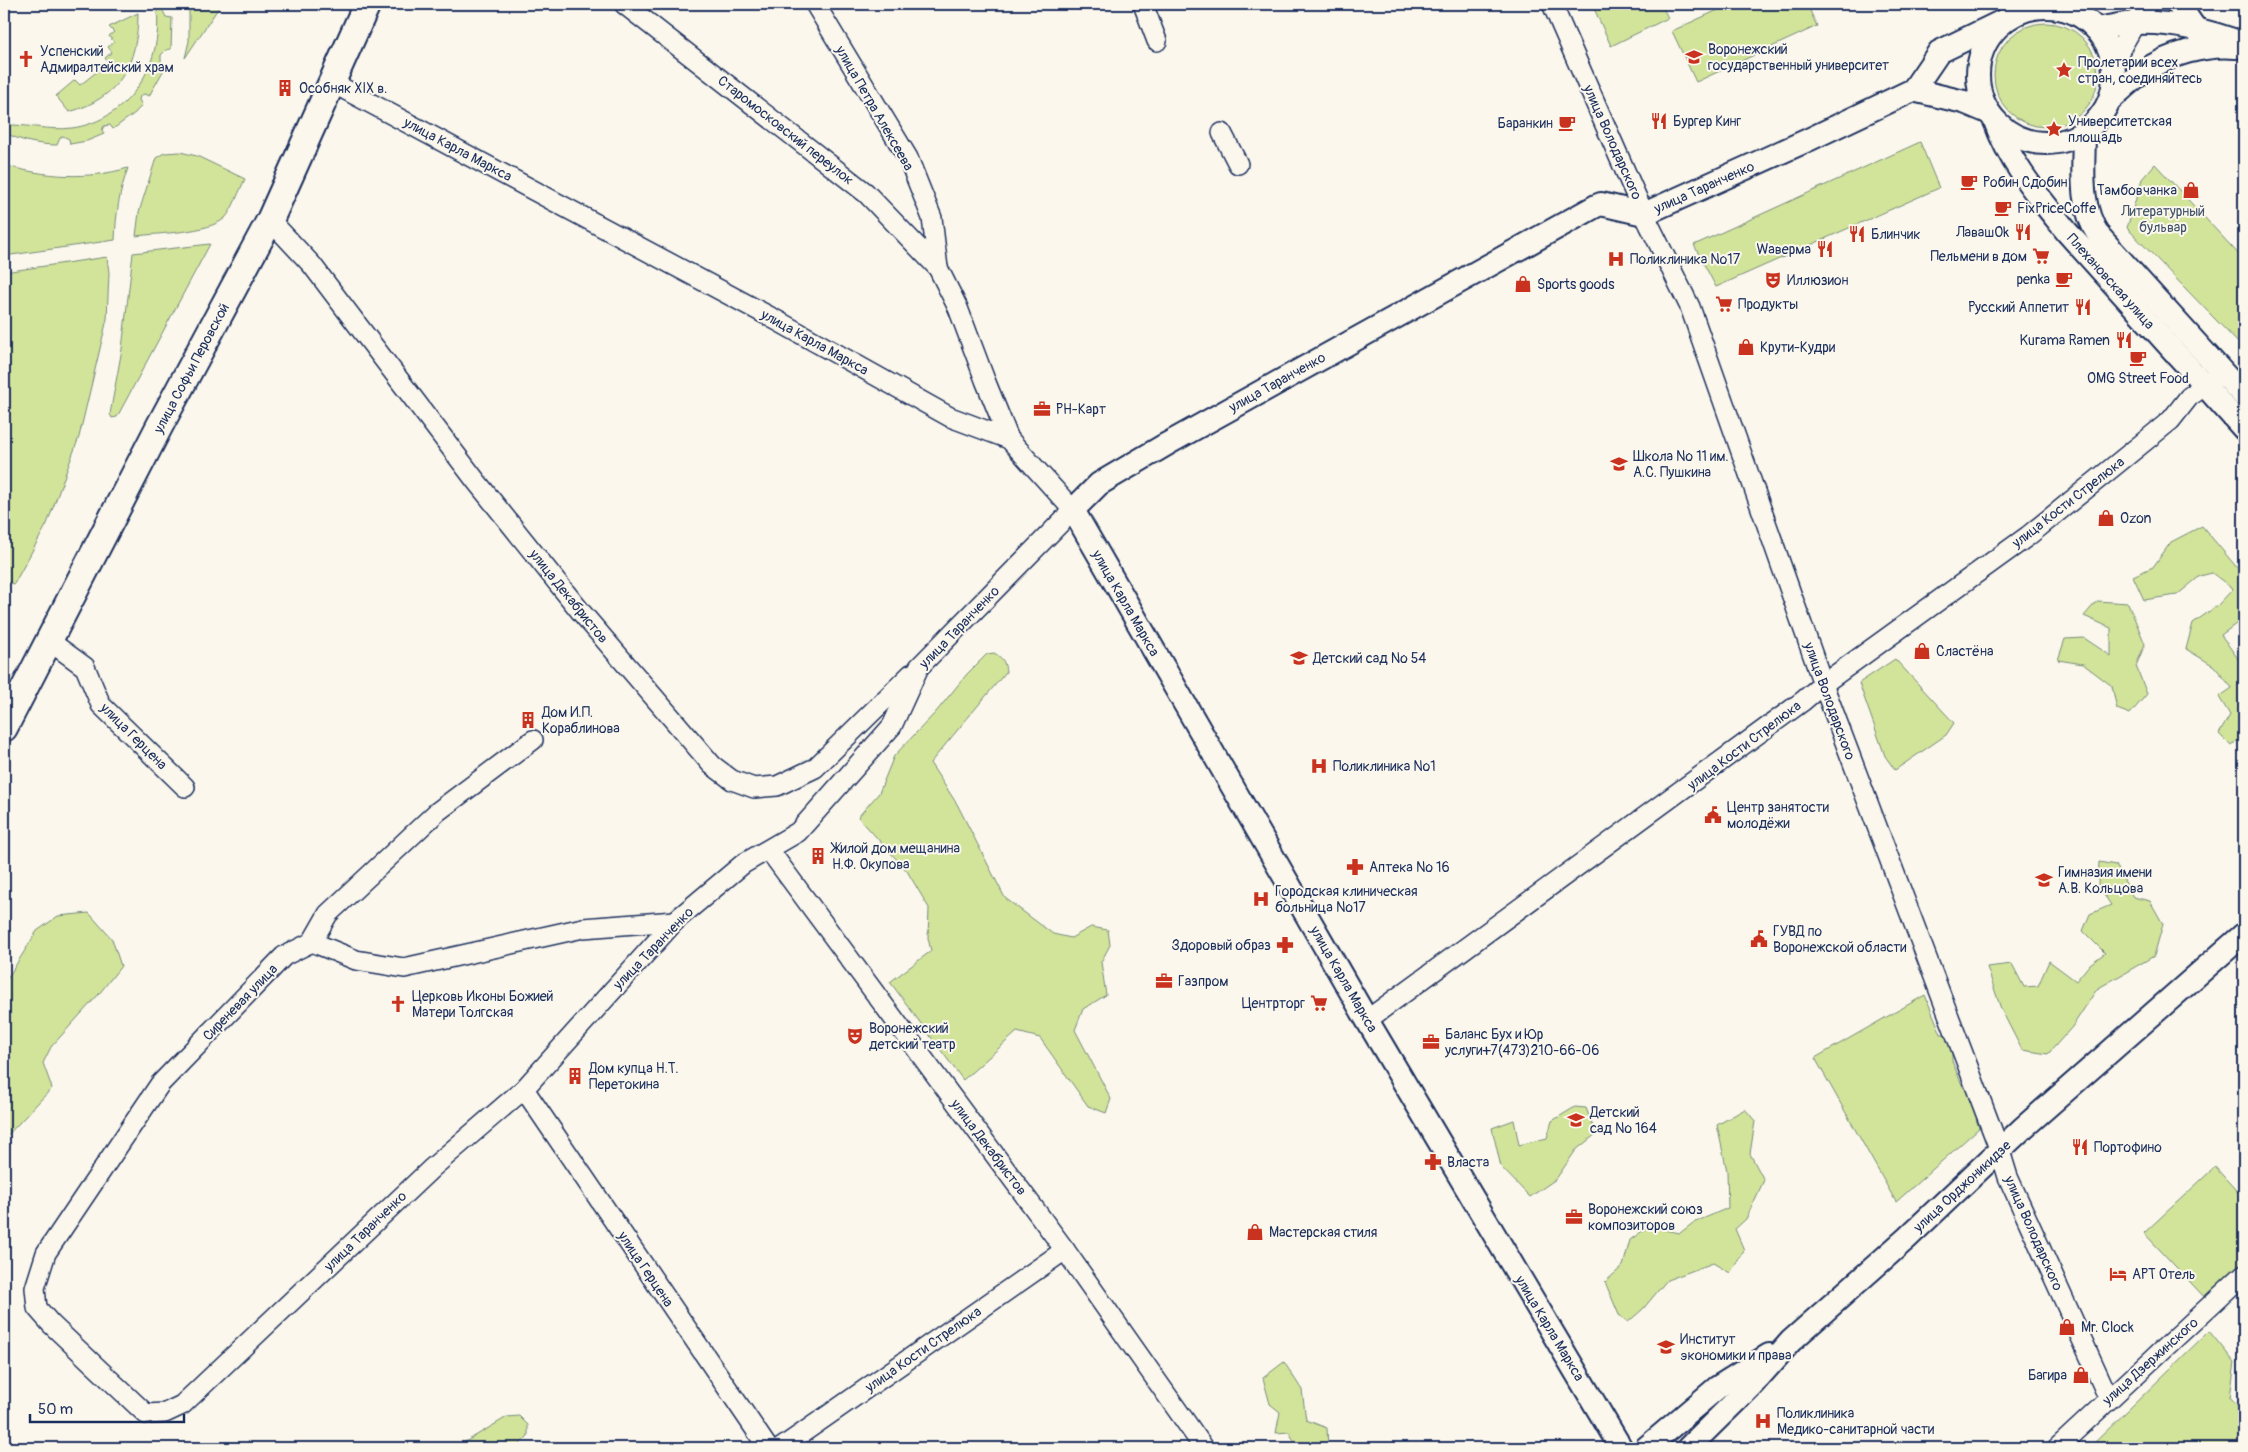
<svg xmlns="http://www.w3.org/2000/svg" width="2248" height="1452" font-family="Pangolin,sans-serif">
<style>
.green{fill:#d2e499;stroke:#768a7c}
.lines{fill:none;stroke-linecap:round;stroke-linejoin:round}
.minor-casing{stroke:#1b2f5e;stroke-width:22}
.tertiary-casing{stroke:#1b2f5e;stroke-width:26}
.secondary-casing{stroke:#1b2f5e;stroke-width:30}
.minor{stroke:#fbf7ec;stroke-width:19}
.tertiary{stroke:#fbf7ec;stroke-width:22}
.secondary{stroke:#fbf7ec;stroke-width:26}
.labels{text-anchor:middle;stroke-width:4;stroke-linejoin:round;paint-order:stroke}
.poi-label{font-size:14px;fill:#1b2f5e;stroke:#fbf7ec;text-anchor:start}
.street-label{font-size:14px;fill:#1b2f5e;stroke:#fbf7ec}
.park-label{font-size:14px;fill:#40536a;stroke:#fbf7ec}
</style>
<rect width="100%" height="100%" fill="#fbf7ec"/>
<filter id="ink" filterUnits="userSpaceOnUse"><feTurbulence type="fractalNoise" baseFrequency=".02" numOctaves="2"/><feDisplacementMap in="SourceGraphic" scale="10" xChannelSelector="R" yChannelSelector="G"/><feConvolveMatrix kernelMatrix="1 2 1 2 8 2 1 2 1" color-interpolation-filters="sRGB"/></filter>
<g filter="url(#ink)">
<g class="green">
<path d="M156,4h14l-5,1 -2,6 3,6 6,1 -1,31 -5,1 -5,5v6l5,5 -17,30 -5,-2 -4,2 -1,4 3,5 -7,8 -22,16 -3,-4 -6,1 -2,4 2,4 -17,7 -17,3 -1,-5 -6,-3 -3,2 -3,7c-17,0 -38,-4 -53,-13v-7c23,-1 45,6 68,3 59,-8 94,-68 84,-124z"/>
<polygon points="189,4 221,4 185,58 189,41"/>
<polygon points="1592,4 1661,4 1668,18 1611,46"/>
<polygon points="1731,4 1807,4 1817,26 1696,82 1672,31"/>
<path d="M138,13c0,50 -18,85 -69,99l-13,-16 19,-16 5,5 28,-22 -3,-5 7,-6 -4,-5 6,-5 -5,-6 5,-4 -5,-5z"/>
<circle cx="2046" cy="75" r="52"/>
<polygon points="1920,142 1939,188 1716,287 1694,245"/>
<path d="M180,152l17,4 48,23c-5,10 -13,32 -20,39 -17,15 -66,15 -89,18l3,-24 17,-54 8,-5z"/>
<polygon points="2155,164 2244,260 2244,349 2127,228 2142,179"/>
<path d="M4,165c41,12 83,15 124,3 -9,25 -12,46 -13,72l-111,16z"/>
<polygon points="210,244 117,417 112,418 110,414 122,349 133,253"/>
<polygon points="107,257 109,273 107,319 79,437 47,524 14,584 4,581 4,272"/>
<polygon points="2202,526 2244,576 2244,618 2221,635 2244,667 2244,735 2231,746 2219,734 2230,715 2219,697 2232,688 2214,666 2186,649 2193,623 2217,606 2233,589 2212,573 2200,576 2177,595 2144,600 2133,576 2153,567 2171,542"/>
<polygon points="2097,601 2128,603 2145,644 2136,666 2147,694 2130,714 2117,709 2112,686 2083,664 2058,660 2065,639 2084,638 2111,656 2111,628 2084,616"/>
<path d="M994,653c9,5 11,9 12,19l-76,91 27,41 48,94 48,36 18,4 20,-11 17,3 2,15 -9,17 5,33 -23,14 -8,21 36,69 -5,14 -18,-7 -48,-68 -23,-6 -54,48 -73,-98 41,-31 -3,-13 1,-30 -22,-37 -49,-54 21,-24 15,-37 42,-44 31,-38 20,-20z"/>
<polygon points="1895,659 1954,723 1946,735 1895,770 1885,756 1859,683"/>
<polygon points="2099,862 2116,865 2133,897 2150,901 2163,924 2154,956 2097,989 2072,1027 2048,1054 2022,1050 2001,1009 1987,967 2012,964 2024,987 2038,986 2049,961 2076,981 2090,964 2105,953 2083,931 2090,914 2111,905 2098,886"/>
<polygon points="89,913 112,939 121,966 99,994 51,1047 43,1063 52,1088 4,1139 4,984 37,931 58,916"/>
<polygon points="1925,995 1941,1034 1945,1034 1952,1045 1952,1061 1963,1087 1973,1095 1980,1117 1976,1119 1979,1128 1896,1202 1815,1058"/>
<polygon points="1575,1107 1586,1108 1596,1134 1576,1150 1556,1179 1530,1197 1501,1167 1492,1128 1514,1120 1519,1145 1547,1138 1552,1121"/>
<polygon points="1745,1109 1755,1121 1750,1154 1764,1180 1746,1219 1735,1229 1744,1250 1730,1273 1713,1263 1667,1280 1643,1309 1628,1322 1619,1315 1605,1282 1623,1266 1630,1240 1648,1227 1680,1233 1693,1223 1728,1208 1727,1171 1717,1125"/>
<polygon points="2215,1167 2244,1199 2244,1265 2207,1300 2144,1233"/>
<polygon points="2209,1331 2235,1363 2230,1397 2244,1413 2244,1448 2089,1448"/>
<polygon points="1284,1362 1302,1390 1306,1420 1327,1428 1328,1448 1298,1448 1289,1432 1276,1433 1280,1412 1270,1404 1263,1378"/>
<polygon points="519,1416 528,1425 528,1436 516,1448 455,1448 507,1417"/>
</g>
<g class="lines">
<g class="minor-casing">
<g id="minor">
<polyline points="624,4 866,193 938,268"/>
<polyline points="815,4 908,158 932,218 938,268 958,308 985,380 1009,439"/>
<polyline points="1143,4 1157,41"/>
<polyline points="1552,4 1644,214 1690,307 1823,684 2000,1151 2008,1177 2109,1399"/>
<polyline points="2039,7 2050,4"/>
<polyline points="2113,62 2146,4"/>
<polyline points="331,82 776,320 950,417 1009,439 1073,510 919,667 892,726 798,832 743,864 675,921 524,1089 432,1168 182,1405 165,1413 146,1414 51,1324 37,1308 35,1288 46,1253 160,1084 284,956 312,942 328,914 437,812 533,740"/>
<polyline points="1222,133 1238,164"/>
<polyline points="270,220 312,265 476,481 581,612 712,765 732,780 754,788 777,786 815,768 911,674"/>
<polyline points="48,640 85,667 101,705 185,787"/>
<polyline points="769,850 1065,1250 1204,1448"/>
<polyline points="312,942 356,960 404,968 583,928 675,921"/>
<polyline points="1367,1020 1803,701 1823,684 2028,536 2171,420 2189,397 2216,377"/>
<polyline points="524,1089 768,1448"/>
<polyline points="781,1448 1065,1250"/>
<polyline points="2057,1448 2244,1274"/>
</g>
</g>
<g class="tertiary-casing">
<g id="tertiary">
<polyline points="2178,4 2196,30"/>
<circle cx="2046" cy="75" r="68"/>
<path d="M2096,29c13,-2 26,-5 39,-6 37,-2 74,8 109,21"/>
<polyline points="1913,90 1964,102 1988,112"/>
<path d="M2110,100c11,-10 21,-20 33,-28 25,-18 63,-28 93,-25"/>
<path d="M1995,121c15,43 44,76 72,111l177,197"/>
<path d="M2084,132c0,35 -6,73 15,104l145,160"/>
<polyline points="1621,1448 1367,1020 1073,510 1099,484 1167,444 1596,206 1601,204 1644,214 1808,140 1913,90 1939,52 2005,20"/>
<polyline points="1646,1448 1718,1387 1769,1355"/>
<polyline points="1688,1448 1751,1386 1791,1341 1907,1238 2023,1128 2244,934"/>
</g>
</g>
<g class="secondary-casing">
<polyline id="secondary" points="4,728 159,427 270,220 367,4"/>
</g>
<use href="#minor" class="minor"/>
<use href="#tertiary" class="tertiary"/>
<use href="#secondary" class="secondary"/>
</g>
</g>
<defs>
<g id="university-bare" transform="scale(1.35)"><path d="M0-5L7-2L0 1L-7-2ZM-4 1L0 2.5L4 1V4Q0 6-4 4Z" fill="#c8321e" stroke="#fbf7ec" stroke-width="2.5" paint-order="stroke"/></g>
<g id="church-bare" transform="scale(1.35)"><path d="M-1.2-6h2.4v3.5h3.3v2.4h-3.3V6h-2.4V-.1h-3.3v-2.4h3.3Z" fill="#c8321e" stroke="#fbf7ec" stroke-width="2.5" paint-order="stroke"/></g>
<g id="sight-bare" transform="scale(1.35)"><path d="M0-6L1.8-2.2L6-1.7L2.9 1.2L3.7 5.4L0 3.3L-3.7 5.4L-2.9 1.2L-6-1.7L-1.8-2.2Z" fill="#c8321e" stroke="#fbf7ec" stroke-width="2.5" paint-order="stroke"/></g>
<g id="building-bare" transform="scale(1.35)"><path d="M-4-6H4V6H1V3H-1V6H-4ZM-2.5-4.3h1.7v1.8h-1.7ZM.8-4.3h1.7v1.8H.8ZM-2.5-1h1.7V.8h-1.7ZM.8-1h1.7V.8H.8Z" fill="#c8321e" stroke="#fbf7ec" stroke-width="2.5" paint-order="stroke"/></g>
<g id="restaurant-bare" transform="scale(1.35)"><path d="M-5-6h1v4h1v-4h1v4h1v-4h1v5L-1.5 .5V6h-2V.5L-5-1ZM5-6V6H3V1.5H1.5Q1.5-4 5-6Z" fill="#c8321e" stroke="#fbf7ec" stroke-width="2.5" paint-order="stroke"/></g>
<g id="cafe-bare" transform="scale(1.35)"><path d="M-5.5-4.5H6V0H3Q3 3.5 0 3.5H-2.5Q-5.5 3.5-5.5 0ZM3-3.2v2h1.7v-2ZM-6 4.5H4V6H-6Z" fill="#c8321e" stroke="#fbf7ec" stroke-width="2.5" paint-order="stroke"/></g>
<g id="shop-bare" transform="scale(1.35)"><path d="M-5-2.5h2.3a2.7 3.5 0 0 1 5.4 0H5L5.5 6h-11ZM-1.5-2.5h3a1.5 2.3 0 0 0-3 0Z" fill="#c8321e" stroke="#fbf7ec" stroke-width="2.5" paint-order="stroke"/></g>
<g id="supermarket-bare" transform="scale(1.35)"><path d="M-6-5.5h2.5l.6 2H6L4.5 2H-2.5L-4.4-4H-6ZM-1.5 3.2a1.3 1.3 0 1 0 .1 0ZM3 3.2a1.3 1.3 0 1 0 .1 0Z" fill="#c8321e" stroke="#fbf7ec" stroke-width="2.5" paint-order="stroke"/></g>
<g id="hospital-bare" transform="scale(1.35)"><path d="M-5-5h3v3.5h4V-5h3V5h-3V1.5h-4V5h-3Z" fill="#c8321e" stroke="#fbf7ec" stroke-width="2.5" paint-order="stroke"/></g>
<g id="theatre-bare" transform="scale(1.35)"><path d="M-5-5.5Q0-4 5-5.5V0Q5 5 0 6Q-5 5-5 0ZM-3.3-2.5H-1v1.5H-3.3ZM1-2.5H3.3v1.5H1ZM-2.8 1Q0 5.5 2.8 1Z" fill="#c8321e" stroke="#fbf7ec" stroke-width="2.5" paint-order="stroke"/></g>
<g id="office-bare" transform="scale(1.35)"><path d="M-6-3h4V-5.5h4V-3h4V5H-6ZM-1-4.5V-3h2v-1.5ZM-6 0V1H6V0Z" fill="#c8321e" stroke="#fbf7ec" stroke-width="2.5" paint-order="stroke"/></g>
<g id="school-bare" transform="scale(1.35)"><path d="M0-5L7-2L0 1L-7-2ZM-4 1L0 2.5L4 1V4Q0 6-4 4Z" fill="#c8321e" stroke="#fbf7ec" stroke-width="2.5" paint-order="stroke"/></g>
<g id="civic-bare" transform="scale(1.35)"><path d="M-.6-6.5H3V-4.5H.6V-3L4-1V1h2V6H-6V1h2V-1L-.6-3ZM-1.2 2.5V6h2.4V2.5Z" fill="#c8321e" stroke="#fbf7ec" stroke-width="2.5" paint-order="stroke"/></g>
<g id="pharmacy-bare" transform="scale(1.35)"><path d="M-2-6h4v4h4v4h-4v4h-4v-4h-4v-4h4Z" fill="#c8321e" stroke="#fbf7ec" stroke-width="2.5" paint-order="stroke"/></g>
<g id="hotel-bare" transform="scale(1.35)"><path d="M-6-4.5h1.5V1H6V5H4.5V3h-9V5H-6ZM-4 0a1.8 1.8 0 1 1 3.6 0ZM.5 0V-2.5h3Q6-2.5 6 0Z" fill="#c8321e" stroke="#fbf7ec" stroke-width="2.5" paint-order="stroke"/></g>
</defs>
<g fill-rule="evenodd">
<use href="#university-bare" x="1694" y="57"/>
<use href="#church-bare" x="26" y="59"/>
<use href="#sight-bare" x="2064" y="70"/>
<use href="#building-bare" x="285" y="88"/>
<use href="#restaurant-bare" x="1659" y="121"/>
<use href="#cafe-bare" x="1567" y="123"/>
<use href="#sight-bare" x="2054" y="129"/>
<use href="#cafe-bare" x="1969" y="182"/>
<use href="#shop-bare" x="2191" y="190"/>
<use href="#cafe-bare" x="2003" y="208"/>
<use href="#restaurant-bare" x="2023" y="232"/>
<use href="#restaurant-bare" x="1857" y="234"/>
<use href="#restaurant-bare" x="1825" y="249"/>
<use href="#supermarket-bare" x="2041" y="256"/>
<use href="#hospital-bare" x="1616" y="259"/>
<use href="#cafe-bare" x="2064" y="279"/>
<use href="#theatre-bare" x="1773" y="280"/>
<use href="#shop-bare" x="1523" y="284"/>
<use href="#supermarket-bare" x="1724" y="304"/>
<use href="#restaurant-bare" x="2083" y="307"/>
<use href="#restaurant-bare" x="2124" y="340"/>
<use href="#shop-bare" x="1746" y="347"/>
<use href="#cafe-bare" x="2138" y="358"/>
<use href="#office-bare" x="1042" y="409"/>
<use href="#school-bare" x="1619" y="464"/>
<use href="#shop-bare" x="2106" y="518"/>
<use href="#shop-bare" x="1922" y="651"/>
<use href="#school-bare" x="1299" y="658"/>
<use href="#building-bare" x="528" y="720"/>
<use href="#hospital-bare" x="1319" y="766"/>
<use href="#civic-bare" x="1713" y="815"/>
<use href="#building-bare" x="818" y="856"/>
<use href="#pharmacy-bare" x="1355" y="867"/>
<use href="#school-bare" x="2044" y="880"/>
<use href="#hospital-bare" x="1261" y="899"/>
<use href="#civic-bare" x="1759" y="939"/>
<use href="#pharmacy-bare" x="1285" y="945"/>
<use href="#office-bare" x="1164" y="981"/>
<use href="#supermarket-bare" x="1319" y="1003"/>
<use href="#church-bare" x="398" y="1004"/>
<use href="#theatre-bare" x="855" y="1036"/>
<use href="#office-bare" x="1431" y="1042"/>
<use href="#building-bare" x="575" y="1076"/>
<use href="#school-bare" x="1576" y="1120"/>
<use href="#restaurant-bare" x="2080" y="1147"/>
<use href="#pharmacy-bare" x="1433" y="1162"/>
<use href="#office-bare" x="1574" y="1217"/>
<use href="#shop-bare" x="1255" y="1232"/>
<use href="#hotel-bare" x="2118" y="1274"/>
<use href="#shop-bare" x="2067" y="1327"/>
<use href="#university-bare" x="1666" y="1347"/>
<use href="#shop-bare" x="2081" y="1375"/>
<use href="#hospital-bare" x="1763" y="1421"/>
</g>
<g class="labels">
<g class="poi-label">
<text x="1708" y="54">Воронежский<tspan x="1708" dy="16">государственный университет</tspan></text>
<text x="40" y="56">Успенский<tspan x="40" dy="16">Адмиралтейский храм</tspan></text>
<text x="2078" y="67">Пролетарии всех<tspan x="2078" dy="16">стран, соединяйтесь</tspan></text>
<text x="299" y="93">Особняк XIX в.</text>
<text x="1673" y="126">Бургер Кинг</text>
<text x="2068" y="126">Университетская<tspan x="2068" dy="16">площадь</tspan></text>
<text x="1553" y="128" text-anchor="end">Баранкин</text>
<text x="1983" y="187">Робин Сдобин</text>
<text x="2177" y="195" text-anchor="end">Тамбовчанка</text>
<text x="2017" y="213">FixPriceCoffe</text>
<text x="2009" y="237" text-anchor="end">ЛавашOk</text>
<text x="1871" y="239">Блинчик</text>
<text x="1811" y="254" text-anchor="end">Wаверма</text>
<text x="2027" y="261" text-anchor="end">Пельмени в дом</text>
<text x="1630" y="264">Поликлиника №17</text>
<text x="2050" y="284" text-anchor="end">penka</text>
<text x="1787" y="285">Иллюзион</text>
<text x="1537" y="289">Sports goods</text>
<text x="1738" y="309">Продукты</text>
<text x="2069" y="312" text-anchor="end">Русский Аппетит</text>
<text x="2110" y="345" text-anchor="end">Kurama Ramen</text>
<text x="1760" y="352">Крути-Кудри</text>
<text x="2138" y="383" text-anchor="middle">OMG Street Food</text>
<text x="1056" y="414">РН-Карт</text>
<text x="1633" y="461">Школа № 11 им.<tspan x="1633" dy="16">А.С. Пушкина</tspan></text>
<text x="2120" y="523">Ozon</text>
<text x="1936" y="656">Сластёна</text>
<text x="1313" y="663">Детский сад № 54</text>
<text x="542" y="717">Дом И.П.<tspan x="542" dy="16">Кораблинова</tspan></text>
<text x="1333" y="771">Поликлиника №1</text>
<text x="1727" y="812">Центр занятости<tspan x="1727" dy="16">молодёжи</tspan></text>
<text x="832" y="853">Жилой дом мещанина<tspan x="832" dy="16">Н.Ф. Окупова</tspan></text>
<text x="1369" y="872">Аптека № 16</text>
<text x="2058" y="877">Гимназия имени<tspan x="2058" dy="16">А.В. Кольцова</tspan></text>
<text x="1275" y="896">Городская клиническая<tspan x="1275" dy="16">больница №17</tspan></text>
<text x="1773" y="936">ГУВД по<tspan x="1773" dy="16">Воронежской области</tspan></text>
<text x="1271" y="950" text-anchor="end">Здоровый образ</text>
<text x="1178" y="986">Газпром</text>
<text x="412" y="1001">Церковь Иконы Божией<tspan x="412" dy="16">Матери Толгская</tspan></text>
<text x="1305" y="1008" text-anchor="end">Центрторг</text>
<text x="869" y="1033">Воронежский<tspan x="869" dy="16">детский театр</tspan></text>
<text x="1445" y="1039">Баланс Бух и Юр<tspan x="1445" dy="16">услуги+7(473)210-66-06</tspan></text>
<text x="589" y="1073">Дом купца Н.Т.<tspan x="589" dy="16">Перетокина</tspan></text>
<text x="1590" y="1117">Детский<tspan x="1590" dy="16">сад № 164</tspan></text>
<text x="2094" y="1152">Портофино</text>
<text x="1447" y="1167">Власта</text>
<text x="1588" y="1214">Воронежский союз<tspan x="1588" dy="16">композиторов</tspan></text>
<text x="1269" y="1237">Мастерская стиля</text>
<text x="2132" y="1279">АРТ Отель</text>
<text x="2081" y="1332">Mr. Clock</text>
<text x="1680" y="1344">Институт<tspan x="1680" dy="16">экономики и права</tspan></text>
<text x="2067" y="1380" text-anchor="end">Багира</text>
<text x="1777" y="1418">Поликлиника<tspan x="1777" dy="16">Медико-санитарной части</tspan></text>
</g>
<g class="street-label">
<text transform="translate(875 108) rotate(60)" y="5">улица Петра Алексеева</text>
<text transform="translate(786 130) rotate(38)" y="5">Старомосковский переулок</text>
<text transform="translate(1613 142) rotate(66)" y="5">улица Володарского</text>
<text transform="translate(458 149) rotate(28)" y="5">улица Карла Маркса</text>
<text transform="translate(1704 187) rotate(-24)" y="5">улица Таранченко</text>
<text transform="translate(2111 281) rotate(48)" y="5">Плехановская улица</text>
<text transform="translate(815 342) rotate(29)" y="5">улица Карла Маркса</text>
<text transform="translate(191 368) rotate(-62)" y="5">улица Софьи Перовской</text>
<text transform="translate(1277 382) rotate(-29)" y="5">улица Таранченко</text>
<text transform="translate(2068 502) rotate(-38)" y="5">улица Кости Стрелюка</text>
<text transform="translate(569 596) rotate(51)" y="5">улица Декабристов</text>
<text transform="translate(1126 603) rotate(60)" y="5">улица Карла Маркса</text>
<text transform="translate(959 627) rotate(-46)" y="5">улица Таранченко</text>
<text transform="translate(1830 701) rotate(70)" y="5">улица Володарского</text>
<text transform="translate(134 736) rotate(45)" y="5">улица Герцена</text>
<text transform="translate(1744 745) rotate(-37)" y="5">улица Кости Стрелюка</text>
<text transform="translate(653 948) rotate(-46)" y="5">улица Таранченко</text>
<text transform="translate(1344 979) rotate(60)" y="5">улица Карла Маркса</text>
<text transform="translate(240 1002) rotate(-46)" y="5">Сиреневая улица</text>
<text transform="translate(989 1147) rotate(53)" y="5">улица Декабристов</text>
<text transform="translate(1962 1186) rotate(-43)" y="5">улица Орджоникидзе</text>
<text transform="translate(365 1231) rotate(-44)" y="5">улица Таранченко</text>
<text transform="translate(2034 1233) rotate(66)" y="5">улица Володарского</text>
<text transform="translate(646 1269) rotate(56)" y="5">улица Герцена</text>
<text transform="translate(1550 1328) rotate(59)" y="5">улица Карла Маркса</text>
<text transform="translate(923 1349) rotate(-35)" y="5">улица Кости Стрелюка</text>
<text transform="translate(2150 1361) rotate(-42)" y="5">улица Дзержинского</text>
</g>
<g class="park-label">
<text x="2163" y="216">Литературный<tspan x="2163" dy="16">бульвар</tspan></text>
</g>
</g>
<rect width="2248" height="1452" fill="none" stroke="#fbf7ec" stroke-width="20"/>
<rect x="10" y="10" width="2228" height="1432" fill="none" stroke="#1b2f5e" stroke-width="2" filter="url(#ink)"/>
<path d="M30 1414v8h154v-8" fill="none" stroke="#1b2f5e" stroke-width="2.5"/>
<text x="38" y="1414" font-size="15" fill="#1b2f5e" stroke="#fbf7ec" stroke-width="4" paint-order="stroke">50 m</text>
</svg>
